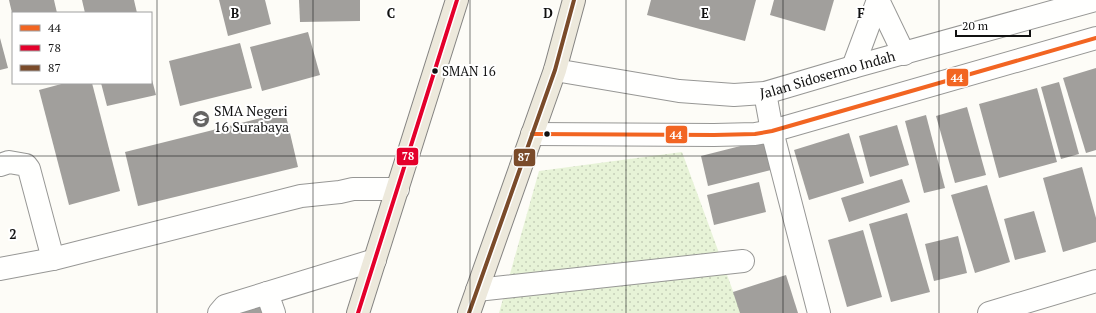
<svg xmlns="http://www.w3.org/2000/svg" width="1096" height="313" font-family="'PT Serif',serif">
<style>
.grass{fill:url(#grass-dots)}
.building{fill:#a19f9c}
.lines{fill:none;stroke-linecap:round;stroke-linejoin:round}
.minor-casing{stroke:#979795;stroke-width:24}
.major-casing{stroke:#858482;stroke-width:24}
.minor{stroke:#fffffe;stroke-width:22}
.major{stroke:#ede9dc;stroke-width:22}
.bus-1-casing{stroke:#fff;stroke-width:7}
.bus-2-casing{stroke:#fff;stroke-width:7}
.bus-3-casing{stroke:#fff;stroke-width:7}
.bus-1{stroke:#f26522;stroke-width:4}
.bus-2{stroke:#e4002b;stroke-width:4}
.bus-3{stroke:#7a4b2a;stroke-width:4}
.grid{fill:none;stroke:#111;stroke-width:1;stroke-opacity:0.55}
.bus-dot{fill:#111;stroke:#fff;stroke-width:1.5}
.labels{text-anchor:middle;stroke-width:4;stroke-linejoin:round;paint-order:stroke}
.bus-label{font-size:13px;fill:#111;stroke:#fff;text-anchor:start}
.street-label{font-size:14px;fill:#111;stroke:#fff}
.poi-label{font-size:14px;fill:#111;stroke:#fff;text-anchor:start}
.grid-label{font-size:13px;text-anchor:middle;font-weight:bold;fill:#111;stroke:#fff;stroke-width:4;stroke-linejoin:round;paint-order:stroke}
.line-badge{stroke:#fff;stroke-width:1.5}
.badge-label{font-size:11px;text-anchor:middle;font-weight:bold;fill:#fff}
</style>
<defs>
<pattern id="grass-dots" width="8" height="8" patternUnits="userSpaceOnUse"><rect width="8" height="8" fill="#e7f3d7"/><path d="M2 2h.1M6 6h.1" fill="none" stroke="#c5cfb8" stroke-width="1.8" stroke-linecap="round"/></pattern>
</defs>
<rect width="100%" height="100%" fill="#fdfcf7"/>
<polygon class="grass" points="682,152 741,313 499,313 539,171"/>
<g class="building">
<polygon points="9,0 54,0 57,13 12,13"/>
<polygon points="82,0 134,0 137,13 85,13"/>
<polygon points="219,0 265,0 271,24 228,36"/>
<polygon points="299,0 360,0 360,21 300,22"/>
<polygon points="651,0 756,0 745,41 647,15"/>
<polygon points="774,0 834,0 825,31 770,15"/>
<polygon points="308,32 320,75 262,91 250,47"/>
<polygon points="0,38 8,68 0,70"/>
<polygon points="240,43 252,88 180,106 169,61"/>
<polygon points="1096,68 1096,150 1086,153 1063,78"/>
<polygon points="151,76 156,95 107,106 101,83 151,83"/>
<polygon points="1059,82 1079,154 1061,159 1041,87"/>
<polygon points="65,83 92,83 120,191 69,205 39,90"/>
<polygon points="1037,88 1057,162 999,178 979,104"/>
<polygon points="967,107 986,175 955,183 936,116"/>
<polygon points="285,112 298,167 138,206 125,152"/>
<polygon points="926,115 945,188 924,193 905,121"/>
<polygon points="897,125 909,165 870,177 859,136"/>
<polygon points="849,133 864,183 809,200 794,150"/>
<polygon points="764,140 771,170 708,186 701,156"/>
<polygon points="1082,167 1096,218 1096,242 1063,252 1043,178"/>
<polygon points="902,179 910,202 849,222 841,198"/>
<polygon points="759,182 766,212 714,225 707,195"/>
<polygon points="987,185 1010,262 975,273 951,195"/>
<polygon points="1034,211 1046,252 1015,260 1004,219"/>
<polygon points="907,213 930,292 891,302 869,224"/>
<polygon points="863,230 882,297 847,307 828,240"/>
<polygon points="958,236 967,273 934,281 925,244"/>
<polygon points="786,275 798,313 740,313 733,292"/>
<polygon points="262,303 266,313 234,313"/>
</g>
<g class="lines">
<g class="minor-casing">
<g id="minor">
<polyline points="878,0 904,54"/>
<polyline points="853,67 878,0"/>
<path id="s1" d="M555,70l124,21 55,4 31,-2 88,-26 242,-67"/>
<polyline points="765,93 772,131 819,313"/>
<polyline points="532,134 714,135 755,134 772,131 1096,38"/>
<polyline points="0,165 9,162 26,165 29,169 53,259"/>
<polyline points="0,269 53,259 301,196 340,192 353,189 398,189"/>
<polyline points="477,290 743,261"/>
<polyline points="267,293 274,313"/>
<polyline points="219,313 225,306 375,260"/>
<polyline points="989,313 1096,281"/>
</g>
</g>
<g class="major-casing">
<g id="major">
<polyline points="358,313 457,0"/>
<polyline points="469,313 555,70 574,0"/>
</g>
</g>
<use href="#minor" class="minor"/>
<use href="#major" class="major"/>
<g class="bus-1-casing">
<polyline id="bus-1" points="532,134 714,135 755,134 772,131 1096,38"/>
</g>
<g class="bus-2-casing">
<polyline id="bus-2" points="358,313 457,0"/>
</g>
<g class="bus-3-casing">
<polyline id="bus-3" points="469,313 555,70 574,0"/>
</g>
<use href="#bus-1" class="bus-1"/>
<use href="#bus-2" class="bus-2"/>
<use href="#bus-3" class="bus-3"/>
</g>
<path class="grid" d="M157,0v313M313,0v313M470,0v313M626,0v313M783,0v313M939,0v313M0,156h1096"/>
<defs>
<g id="school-disc" transform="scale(0.9)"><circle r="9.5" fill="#646362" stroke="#fff"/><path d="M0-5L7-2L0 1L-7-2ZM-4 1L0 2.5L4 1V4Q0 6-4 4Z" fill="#fff"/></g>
</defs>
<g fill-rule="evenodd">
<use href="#school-disc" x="201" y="119"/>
</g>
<g class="bus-dot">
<circle cx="435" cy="71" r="3.5"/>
<circle cx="547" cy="134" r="3.5"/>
</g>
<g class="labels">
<g class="bus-label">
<text x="442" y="76">SMAN 16</text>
</g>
<g class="street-label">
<text dy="5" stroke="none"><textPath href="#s1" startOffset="277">Jalan Sidosermo Indah</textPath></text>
</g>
<g class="poi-label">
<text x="214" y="116">SMA Negeri<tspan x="214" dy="16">16 Surabaya</tspan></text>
</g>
</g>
<g class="grid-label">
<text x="235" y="18">B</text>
<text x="391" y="18">C</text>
<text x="548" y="18">D</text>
<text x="705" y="18">E</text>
<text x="861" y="18">F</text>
<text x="13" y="239">2</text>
</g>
<g class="line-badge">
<rect x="946" y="68" width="23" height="19" rx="4" fill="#f26522"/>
<rect x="665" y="125" width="23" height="19" rx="4" fill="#f26522"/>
<rect x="396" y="147" width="23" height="19" rx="4" fill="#e4002b"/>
<rect x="513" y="148" width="23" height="19" rx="4" fill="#7a4b2a"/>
</g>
<g class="badge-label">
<text x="957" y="82">44</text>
<text x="676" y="139">44</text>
<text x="408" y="160">78</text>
<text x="524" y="161">87</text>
</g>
<rect x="12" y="12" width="140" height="72" fill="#ffffff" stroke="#a0a0a0"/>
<rect x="20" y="25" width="20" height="6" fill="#f26522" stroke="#a0a0a0"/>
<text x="48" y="32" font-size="12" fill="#111111">44</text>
<rect x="20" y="45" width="20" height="6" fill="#e4002b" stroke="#a0a0a0"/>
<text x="48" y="52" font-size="12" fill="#111111">78</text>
<rect x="20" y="65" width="20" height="6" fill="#7a4b2a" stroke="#a0a0a0"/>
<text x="48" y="72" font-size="12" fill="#111111">87</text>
<path d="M956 30v6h74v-6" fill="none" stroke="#111111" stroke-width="2"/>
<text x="962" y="30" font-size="12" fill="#111111" stroke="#ffffff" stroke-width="3" paint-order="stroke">20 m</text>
</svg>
